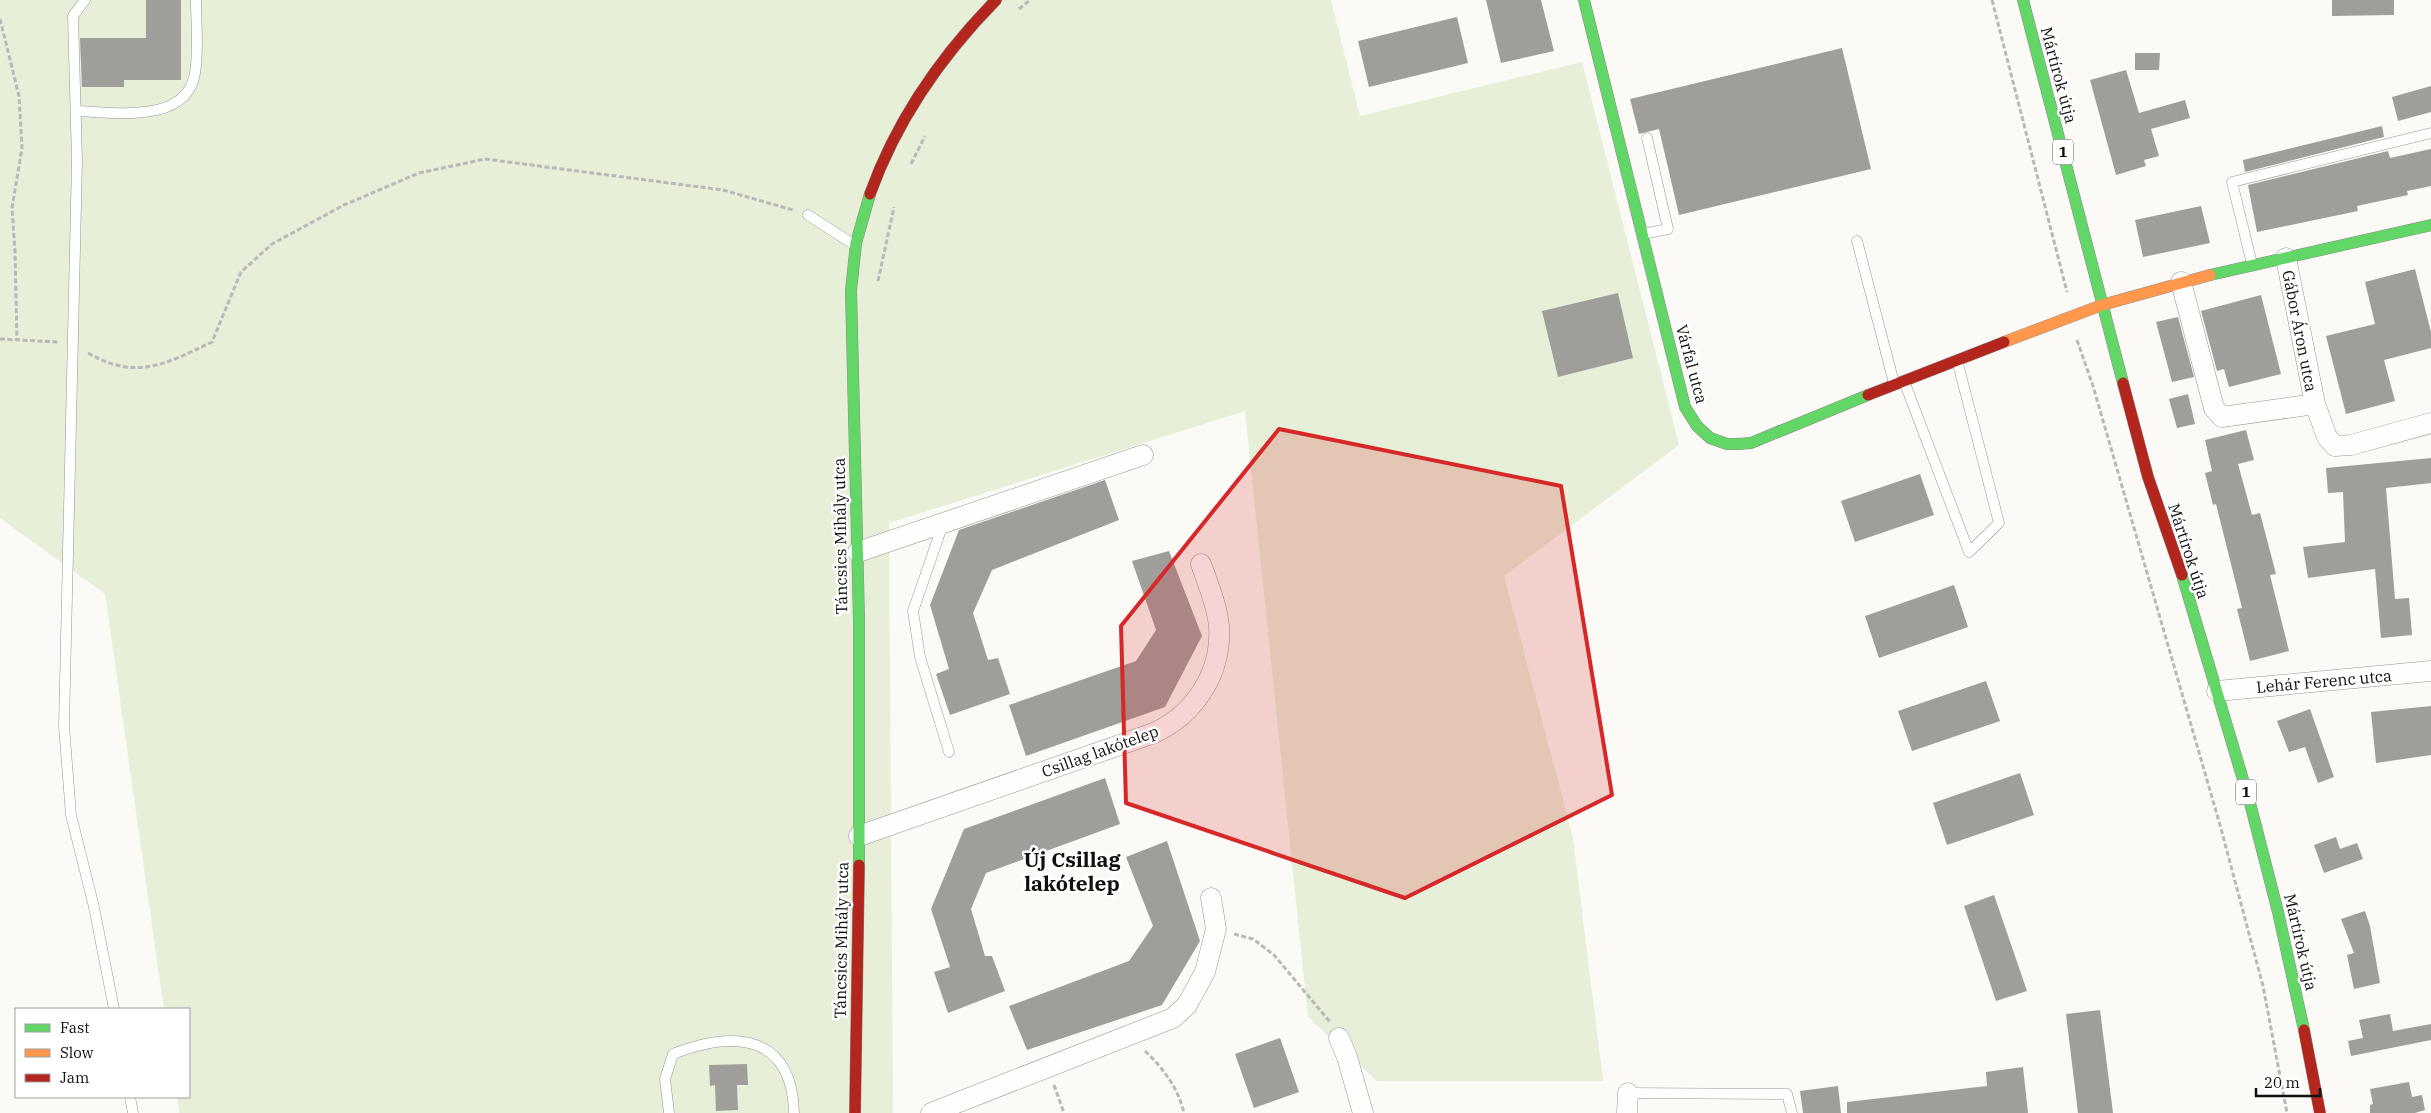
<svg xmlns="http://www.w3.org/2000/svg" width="2431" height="1113" font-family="'IBM Plex Serif',serif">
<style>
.green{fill:#e7efd8}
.building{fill:#a09e9b}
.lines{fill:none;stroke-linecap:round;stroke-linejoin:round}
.lane-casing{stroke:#969594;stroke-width:11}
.street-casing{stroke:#969594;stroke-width:21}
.fast-casing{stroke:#8d8c8a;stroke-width:12}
.slow-casing{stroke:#8d8c8a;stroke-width:12}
.jam-casing{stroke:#8d8c8a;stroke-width:12}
.path{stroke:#b9b9b8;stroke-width:3;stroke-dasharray:5 2.5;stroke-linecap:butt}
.lane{stroke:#fffefe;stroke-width:10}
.street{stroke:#fffefe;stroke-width:20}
.fast{stroke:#63d668;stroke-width:11}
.slow{stroke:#ff974d;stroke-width:11}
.jam{stroke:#b3261e;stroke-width:11}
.marked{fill:#d62828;fill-opacity:0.2;stroke:#d62828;stroke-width:4;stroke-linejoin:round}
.labels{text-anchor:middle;stroke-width:5;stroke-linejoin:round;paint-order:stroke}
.shield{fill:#fff;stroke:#585858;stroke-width:1}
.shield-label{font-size:15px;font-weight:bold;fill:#101010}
.street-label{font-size:16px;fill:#101010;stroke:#fff}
.district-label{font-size:21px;font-weight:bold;fill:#101010;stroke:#fff}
</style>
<rect width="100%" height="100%" fill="#fcfaf6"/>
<polygon class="green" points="0,0 1331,0 1360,116 1582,62 1679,445 1504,576 1573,838 1603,1081 1377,1081 1308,1017 1245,411 889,523 893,1113 179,1113 177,1097 189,1097 189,1009 164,1009 105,594 0,518"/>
<g class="building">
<polygon points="146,0 181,0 181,80 124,80 124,87 82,87 80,38 146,38"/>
<polygon points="1486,0 1541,0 1554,51 1501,63"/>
<polygon points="2332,0 2394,0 2394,15 2332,16"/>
<polygon points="1457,17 1468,63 1369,87 1358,41"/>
<polygon points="1842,48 1871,169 1679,215 1659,129 1639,134 1630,99"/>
<polygon points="2135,53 2160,53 2159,70 2135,70"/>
<polygon points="2126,70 2139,113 2185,100 2190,118 2151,129 2159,156 2144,160 2146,166 2116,175 2090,80"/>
<polygon points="2431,86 2431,112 2398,121 2392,97"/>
<polygon points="2382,126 2384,137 2245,172 2243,160"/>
<polygon points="2431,149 2431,186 2407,191 2408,195 2357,206 2358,211 2257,232 2248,185 2388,151 2390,158"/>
<polygon points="2201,206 2210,243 2143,257 2135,220"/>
<polygon points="2415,269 2431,332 2431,348 2384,360 2395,401 2346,414 2326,336 2375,324 2365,282"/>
<polygon points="1618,293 1633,358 1558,377 1542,311"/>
<polygon points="2261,295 2281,374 2229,387 2224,369 2217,371 2201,311"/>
<polygon points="2178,317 2194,377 2172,382 2156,322"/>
<polygon points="2188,394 2195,424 2177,428 2169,399"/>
<polygon points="2246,430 2254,460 2238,464 2252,515 2260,513 2276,574 2270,575 2289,651 2250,661 2237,609 2242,608 2216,504 2213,505 2205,473 2212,471 2205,440"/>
<polygon points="2431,458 2431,483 2386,488 2395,599 2409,598 2412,635 2381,638 2375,569 2308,578 2303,547 2345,542 2343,492 2328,493 2326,468"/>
<polygon points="1920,474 1934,515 1855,542 1841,501"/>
<polygon points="1105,480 1119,520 992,570 973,613 988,660 998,658 1010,694 950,715 936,674 949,669 930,605 959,530"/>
<polygon points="1169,551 1202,636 1165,707 1026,756 1009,705 1136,661 1156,630 1132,561"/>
<polygon points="1954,585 1968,627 1879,658 1865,616"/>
<polygon points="1986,681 2000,721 1912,751 1898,711"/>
<polygon points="2431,706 2431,755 2376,763 2371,712"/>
<polygon points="2310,709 2334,777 2318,783 2305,747 2289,752 2277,721"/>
<polygon points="2020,773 2034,815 1947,845 1933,803"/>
<polygon points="1105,778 1120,824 986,873 971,909 985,956 992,956 1005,991 948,1013 934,972 950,967 931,909 964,829"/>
<polygon points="2336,837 2340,849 2357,843 2363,859 2324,873 2314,845"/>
<polygon points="1167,841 1200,941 1162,1005 1027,1050 1009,1006 1129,961 1153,926 1126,857"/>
<polygon points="1994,895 2027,991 1996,1001 1964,906"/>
<polygon points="2365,911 2370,926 2380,983 2354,989 2347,955 2354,953 2341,919"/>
<polygon points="2100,1010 2113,1113 2078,1113 2066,1014"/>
<polygon points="2390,1014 2393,1031 2431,1024 2431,1040 2351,1056 2348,1041 2363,1038 2359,1020"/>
<polygon points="1280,1038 1299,1092 1254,1108 1235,1054"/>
<polygon points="747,1064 748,1085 737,1085 738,1110 716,1111 715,1085 710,1086 709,1065"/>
<polygon points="2023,1067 2028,1113 1847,1113 1847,1102 1987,1086 1986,1072"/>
<polygon points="2409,1082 2412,1097 2422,1095 2425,1110 2415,1113 2370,1113 2370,1105 2373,1104 2370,1089"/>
<polygon points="1838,1086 1841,1113 1803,1113 1800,1091"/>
</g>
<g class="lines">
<g class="lane-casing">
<g id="lane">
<polyline points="85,0 73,16 77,161 64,726 71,815 94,907 114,1009"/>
<path d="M76,111c37,1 111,14 119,-38 4,-23 1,-50 1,-73"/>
<polyline points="808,215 853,244"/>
<polyline points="1643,234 1668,229 1647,138"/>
<polyline points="1857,241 1894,383"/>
<polyline points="2252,264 2232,182 2431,133"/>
<polyline points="1904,381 1969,552 1999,523 1957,360"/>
<polyline points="943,524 913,611 920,657 949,752"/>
<polyline points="1628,1093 1787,1094 1792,1113"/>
<polyline points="130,1097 133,1113"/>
<path d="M669,1113l-4,-34 8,-25c61,-24 119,-20 121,59"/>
</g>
</g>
<g class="street-casing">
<g id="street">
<polyline points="2286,258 2315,404 2327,437 2335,446 2351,445 2431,423"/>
<polyline points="2181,282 2214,408 2222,417 2315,404"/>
<polyline points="858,552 1143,455"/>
<polyline points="2217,691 2431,671"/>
<path d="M859,836l295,-103c41,-19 68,-60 65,-107 -2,-21 -11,-42 -18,-62"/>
<polyline points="1339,1038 1347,1057 1363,1113"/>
<polyline points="931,1113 1173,1018 1187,1005 1205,972 1216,929 1211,898"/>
<polyline points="1627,1113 1628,1093"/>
</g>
</g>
<g class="fast-casing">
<g id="fast">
<polyline points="1584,0 1685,407 1697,426 1710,438 1727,444 1738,444 1751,443 1868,395"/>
<polyline points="2023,0 2123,383"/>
<polyline points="2210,275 2431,225"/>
<polyline points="2182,575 2250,803 2278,912 2304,1030"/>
<polyline points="859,865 859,620 851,291 856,243 870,194"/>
</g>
</g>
<g class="slow-casing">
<polyline id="slow" points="2004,342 2102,305 2210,275"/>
</g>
<g class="jam-casing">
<g id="jam">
<path d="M870,194c27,-75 71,-138 126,-194"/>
<polyline points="2123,383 2148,477 2182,575"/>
<polyline points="1868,395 2004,342"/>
<polyline points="2304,1030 2320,1113"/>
<polyline points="855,1113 859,865"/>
</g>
</g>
<g class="path">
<polyline points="1992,0 2067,292"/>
<polyline points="1019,9 1030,0"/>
<polyline points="0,19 19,96 22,148 12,208 15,252 17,340"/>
<polyline points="911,164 925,136"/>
<polyline points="878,281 894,207"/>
<polyline points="0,339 59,342"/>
<polyline points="2077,340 2093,386 2220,825 2263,986 2287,1113"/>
<path d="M88,353c49,28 77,11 124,-11l29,-70 31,-28 72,-39 75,-32 66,-14 238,31 70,20"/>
<polyline points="1234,934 1253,939 1274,955 1330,1022"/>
<path d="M1145,1051c19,18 33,37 39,62"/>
<polyline points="1054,1085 1064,1113"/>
</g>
<use href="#lane" class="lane"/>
<use href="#street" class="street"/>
<use href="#fast" class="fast"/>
<use href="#slow" class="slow"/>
<use href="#jam" class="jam"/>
</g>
<path class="marked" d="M1279,429l282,57 51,309 -207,103 -279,-95 -5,-177z"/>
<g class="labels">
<g class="shield">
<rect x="2053" y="139.5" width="20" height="25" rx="4"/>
<rect x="2236" y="779.5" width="20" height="25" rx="4"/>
</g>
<g class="shield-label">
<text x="2063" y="157">1</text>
<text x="2246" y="797">1</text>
</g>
<g class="street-label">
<text transform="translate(2059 75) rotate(75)" y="6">Mártírok útja</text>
<text transform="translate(2300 331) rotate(79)" y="6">Gábor Áron utca</text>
<text transform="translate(1692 364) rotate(75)" y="6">Várfal utca</text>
<text transform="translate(840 536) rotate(-91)" y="6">Táncsics Mihály utca</text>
<text transform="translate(2189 551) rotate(72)" y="6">Mártírok útja</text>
<text transform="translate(2324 681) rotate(-5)" y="6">Lehár Ferenc utca</text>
<text transform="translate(1100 751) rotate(-20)" y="6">Csillag lakótelep</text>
<text transform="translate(841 940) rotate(-89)" y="6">Táncsics Mihály utca</text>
<text transform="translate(2301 942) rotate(77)" y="6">Mártírok útja</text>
</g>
<g class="district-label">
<text x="1072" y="867">Új Csillag<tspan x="1072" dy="24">lakótelep</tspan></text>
</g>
</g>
<rect x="15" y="1008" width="175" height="90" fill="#ffffff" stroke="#9f9f9f"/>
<rect x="25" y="1024" width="25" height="8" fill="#63d668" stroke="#9f9f9f"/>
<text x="60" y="1033" font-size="15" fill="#101010">Fast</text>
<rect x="25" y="1049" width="25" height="8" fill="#ff974d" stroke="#9f9f9f"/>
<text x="60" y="1058" font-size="15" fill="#101010">Slow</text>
<rect x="25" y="1074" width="25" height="8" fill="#b3261e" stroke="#9f9f9f"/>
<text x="60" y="1083" font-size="15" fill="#101010">Jam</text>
<path d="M2256 1088v8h64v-8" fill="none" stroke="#101010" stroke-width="2.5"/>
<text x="2264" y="1088" font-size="15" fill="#101010" stroke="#ffffff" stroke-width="4" paint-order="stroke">20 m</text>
</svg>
